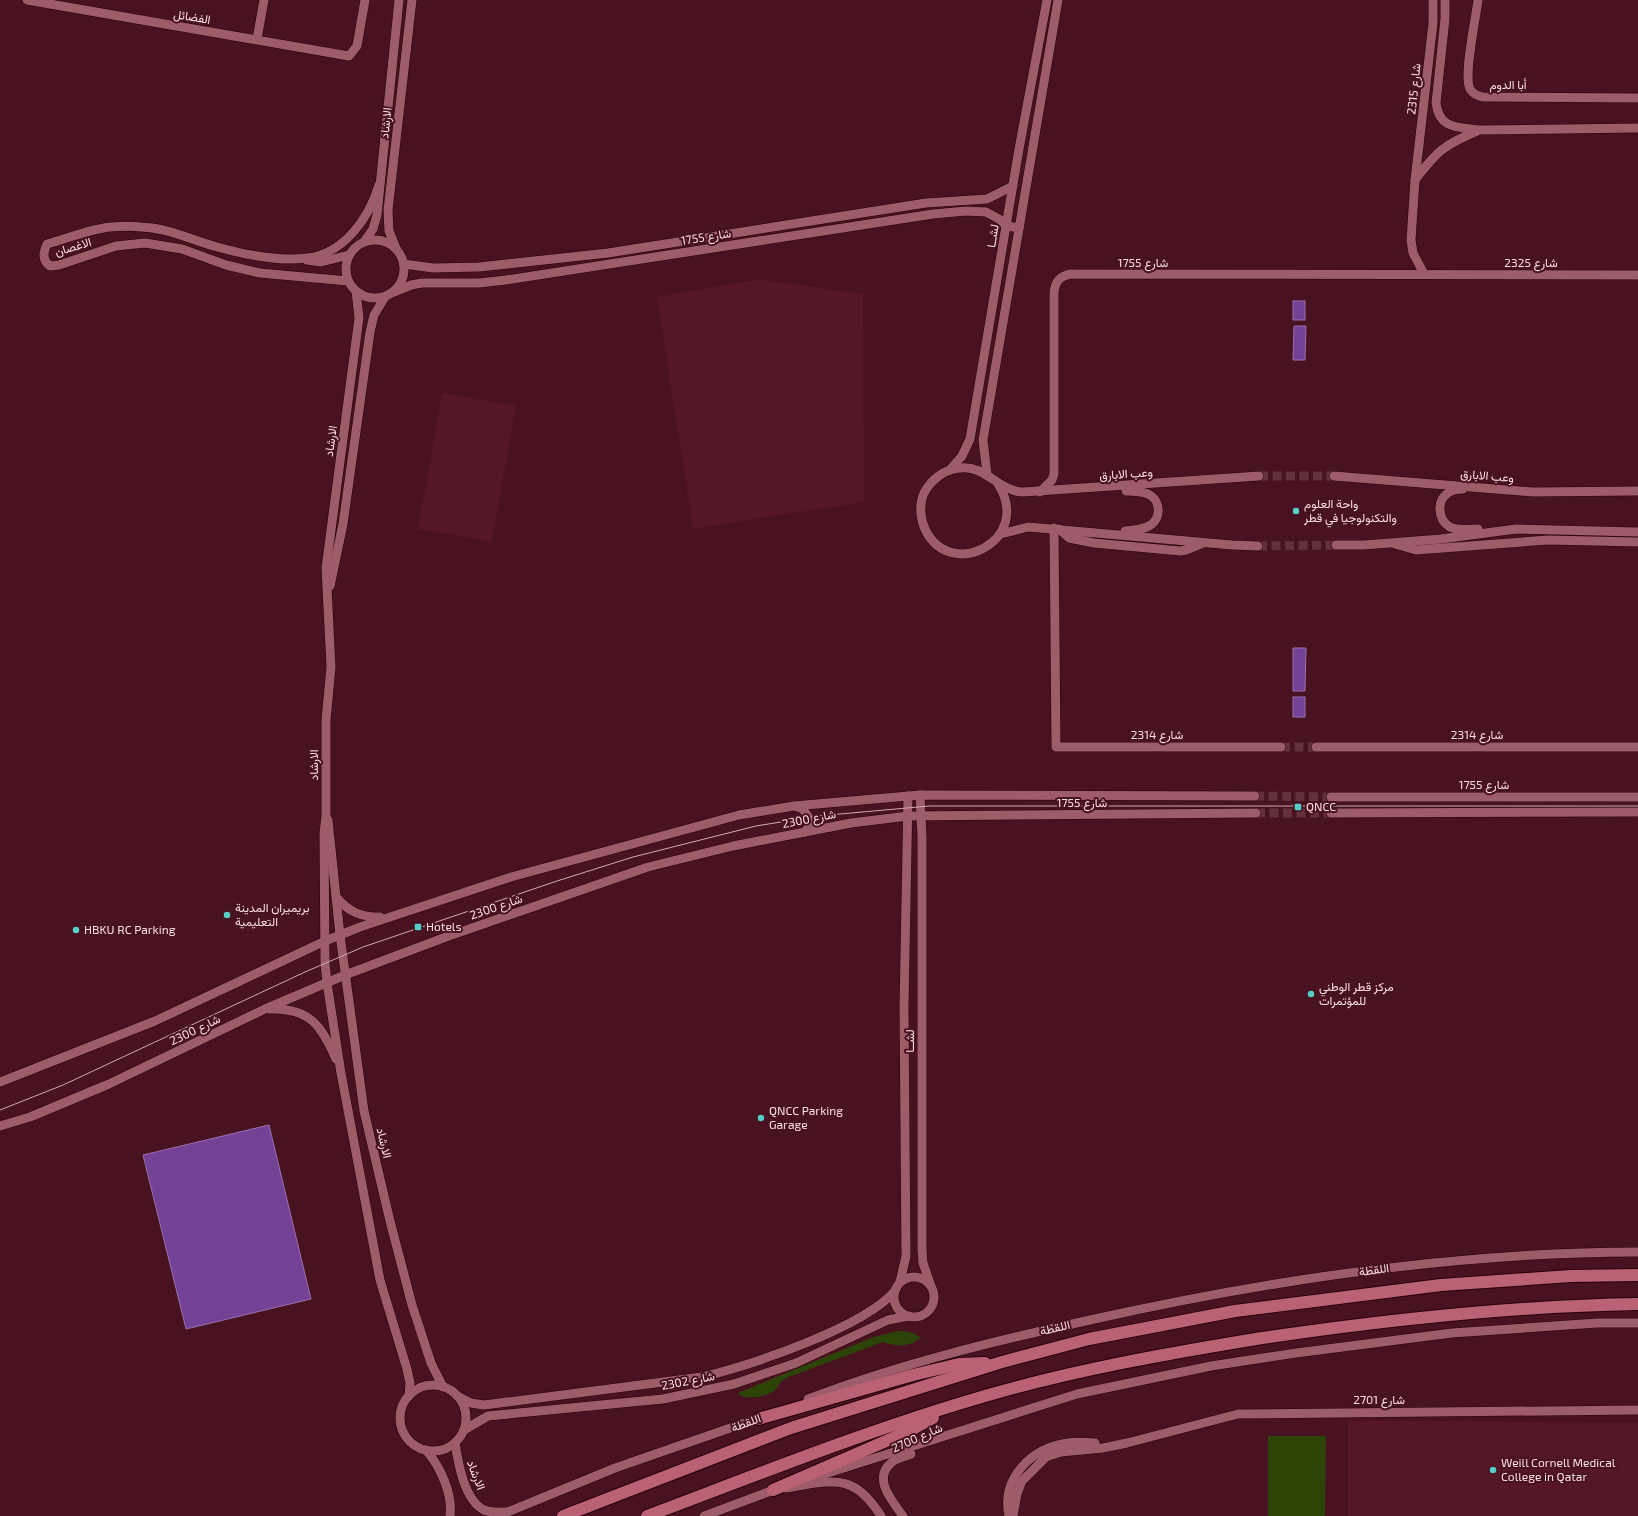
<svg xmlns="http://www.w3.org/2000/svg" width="1638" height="1516" font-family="'Exo 2',Vazirmatn,sans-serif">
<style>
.built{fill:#551626}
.green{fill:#2d4408}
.water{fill:#734196;stroke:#9c70ad}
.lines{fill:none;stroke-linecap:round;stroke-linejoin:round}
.minor-tunnel{stroke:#63313d;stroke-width:9;stroke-dasharray:9 4.5;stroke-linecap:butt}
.minor-casing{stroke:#27010b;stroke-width:10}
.major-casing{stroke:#27010b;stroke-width:14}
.minor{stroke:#9c5d68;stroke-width:9}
.major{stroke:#ba6273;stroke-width:12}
.tram{stroke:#ceaab1;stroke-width:1}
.poi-dot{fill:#55cec6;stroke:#481220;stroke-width:1.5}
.labels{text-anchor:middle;stroke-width:4;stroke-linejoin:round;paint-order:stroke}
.street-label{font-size:12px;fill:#fcdee2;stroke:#481220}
.poi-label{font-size:12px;fill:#fcdee2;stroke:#481220;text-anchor:start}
</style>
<rect width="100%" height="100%" fill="#481220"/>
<g class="built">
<polygon points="760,279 863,294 864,502 693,529 657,297"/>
<polygon points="442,393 516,406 492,542 418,529"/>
<polygon points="1348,1420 1638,1423 1638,1516 1348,1516"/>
</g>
<g class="green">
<path d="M897,1331l13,1 11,5c-9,10 -26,10 -38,5l-97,36c-6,3 -7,8 -11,12 -7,6 -31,12 -37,3l133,-55z"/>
<polygon points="1268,1436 1326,1436 1325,1516 1268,1516"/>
</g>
<g class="water">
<rect x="1293" y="301" width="12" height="19"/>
<polygon points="1294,326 1306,326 1305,360 1293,360"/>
<polygon points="1293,648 1306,648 1305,691 1293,691"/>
<rect x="1293" y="697" width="12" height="20"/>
<polygon points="269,1125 311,1299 186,1329 143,1155"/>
</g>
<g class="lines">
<g class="minor-tunnel">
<polyline points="1259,476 1334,476"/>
<polyline points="1258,546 1336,545"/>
<polyline points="1281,747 1316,747"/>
<polyline points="1255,796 1331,797"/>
<polyline points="1256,813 1331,813"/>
</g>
<g class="minor-casing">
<g id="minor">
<polyline points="27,0 349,56 357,46 365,0"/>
<path d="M1445,0v19l-9,84c3,26 21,24 43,27l159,-2"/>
<path d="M1478,0c-2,18 -15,76 -8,89 3,5 8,7 13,8l155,1"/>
<polyline points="257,39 264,0"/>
<path d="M1415,180c22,-29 29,-35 62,-49"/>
<circle cx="375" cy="269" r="29"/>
<polyline points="364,242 373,229 377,215 399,0"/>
<polyline points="396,248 389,231 388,210 412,0"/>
<polyline points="307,260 321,262 349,255"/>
<polyline points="404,264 433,268 479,267 608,253 926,203 987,199 1013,186"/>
<polyline points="1424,274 1413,253 1411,240 1415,180 1433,23 1433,0"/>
<path d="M348,281l-88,-8 -34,-8 -44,-16 -37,-6 -29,3 -57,19 -9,1c-8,-6 -7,-13 -3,-22 19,-5 46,-16 64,-17 10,-1 21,-1 30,0 28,1 50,13 76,20 26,7 63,15 90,11 37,-4 62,-40 72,-73"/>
<polyline points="356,291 359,318 326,568 331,667 326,720 326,816 324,833 325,963 327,983 341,1073 380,1280 407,1369 410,1383 409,1396"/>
<polyline points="394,292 411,285 422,283 479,283 506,280 933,214 966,211 986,212 999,219 1007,226 1019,228"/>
<polyline points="950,470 962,456 970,439 1019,149 1047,0"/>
<polyline points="987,474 983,440 1058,0"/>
<polyline points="1334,476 1533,492 1638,491"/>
<path d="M998,484c36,56 -48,99 -73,45 -5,-11 -6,-25 -1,-36 7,-13 20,-24 36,-25 26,-3 38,23 63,24l236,-16"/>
<path d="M1463,489c-5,0 -11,1 -15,4 -12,8 -10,27 2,34 8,4 20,2 28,2"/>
<path d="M1040,492l12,-12 2,-6v-181c1,-12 6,-17 17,-19l567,1"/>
<polyline points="1054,528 1056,747 1281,747"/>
<polyline points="1059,529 1069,538 1094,543 1180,551 1186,550 1203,543"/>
<path d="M1125,531c8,-1 17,-1 24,-5 13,-7 12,-26 -1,-32 -7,-3 -15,-3 -22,-3"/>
<polyline points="1001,534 1028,527 1232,545 1258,546"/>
<polyline points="1395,544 1416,550 1548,540 1638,542"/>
<polyline points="1336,545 1364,545 1441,539 1516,529 1638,532"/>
<polyline points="330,586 343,524 370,332 374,315 385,297"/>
<polyline points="1316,747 1638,747"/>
<polyline points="920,795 922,837 922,1249 923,1263 931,1286"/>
<polyline points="1331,797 1638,797"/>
<polyline points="795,806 803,809 809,818 808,828 805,832"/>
<polyline points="1331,813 1638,812"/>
<polyline points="328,820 340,935 364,1111 390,1221 412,1305 431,1363 443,1387"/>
<path d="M337,898c12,14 24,19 43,19"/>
<path d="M270,1009c40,-1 51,16 66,50"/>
<polyline points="0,1082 155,1021 325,941 360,927 511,877 739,815 794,806 920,795 1255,796"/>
<polyline points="0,1126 30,1117 109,1084 265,1009 345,975 446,937 648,867 733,846 851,823 908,816 1256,813"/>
<circle cx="914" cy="1297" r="20"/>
<polyline points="900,1282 906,1256 904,1007 908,796"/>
<circle cx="433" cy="1418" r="33"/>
<path d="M457,1396l14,7 13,2 218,-28c49,-12 161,-49 193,-86"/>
<path d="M808,1399c91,-35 187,-58 282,-79 179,-40 364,-68 548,-68"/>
<polyline points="464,1430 488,1416 663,1399 734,1384 796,1363 888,1320 909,1316"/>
<path d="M455,1443c3,19 9,57 29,67 7,3 14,2 22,2"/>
<path d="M426,1450c14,16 27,44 24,66"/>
<polyline points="812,1478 1077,1394 1211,1366 1296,1353 1452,1333 1597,1323 1638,1323"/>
<path d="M786,1488c46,-7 67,-17 95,28"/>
<polyline points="498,1516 615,1468 762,1417"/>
<polyline points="704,1516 779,1488"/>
<path d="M903,1516c-10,-14 -31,-37 -12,-53 5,-5 13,-6 20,-9"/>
<path d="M1009,1516c-8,-38 22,-68 59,-73 8,-2 19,0 27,0"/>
<polyline points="1013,1516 1017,1494 1022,1481 1046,1457 1061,1452 1103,1448 1127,1443 1238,1414 1638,1410"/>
</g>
</g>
<g class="major-casing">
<g id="major">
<polyline points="758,1419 913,1375 959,1364 985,1363"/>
<polyline points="773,1490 907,1432 933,1418"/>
<polyline points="563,1516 791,1428 1002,1362 1089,1339 1235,1311 1441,1285 1571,1276 1638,1275"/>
<path d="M647,1516c112,-42 224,-87 338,-120 89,-26 180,-42 271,-57 127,-19 254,-33 382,-35"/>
</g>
</g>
<use href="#minor" class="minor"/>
<use href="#major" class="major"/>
<polyline class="tram" points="0,1110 63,1085 305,972 363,947 557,881 633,857 756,826 818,816 929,806 1638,806"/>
</g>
<g class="poi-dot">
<circle cx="1296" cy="511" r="4"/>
<rect x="1294" y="803" width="8" height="8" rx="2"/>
<circle cx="227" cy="915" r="4"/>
<rect x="414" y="923" width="8" height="8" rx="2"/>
<circle cx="76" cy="930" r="4"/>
<circle cx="1311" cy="994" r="4"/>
<circle cx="761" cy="1118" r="4"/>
<circle cx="1493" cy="1470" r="4"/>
</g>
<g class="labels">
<g class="street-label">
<text transform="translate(192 17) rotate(9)" y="4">الفضائل</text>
<text x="1508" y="89">أبا الدوم</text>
<text transform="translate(1414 89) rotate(-84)" y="4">شارع 2315</text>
<text transform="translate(386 123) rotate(-84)" y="4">الارشاد</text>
<text transform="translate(993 236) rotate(-80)" y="4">لشــا</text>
<text transform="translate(706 237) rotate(-9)" y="4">شارع 1755</text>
<text transform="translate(73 247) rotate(-17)" y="4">الاغصان</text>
<text x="1143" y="267">شارع 1755</text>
<text x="1531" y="267">شارع 2325</text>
<text transform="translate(331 441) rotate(-82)" y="4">الارشاد</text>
<text transform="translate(1126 474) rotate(-4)" y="4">وعب الابارق</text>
<text transform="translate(1487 476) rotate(5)" y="4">وعب الابارق</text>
<text x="1157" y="739">شارع 2314</text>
<text x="1477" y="739">شارع 2314</text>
<text transform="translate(314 765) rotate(-90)" y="4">الارشاد</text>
<text x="1484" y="789">شارع 1755</text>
<text x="1082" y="807">شارع 1755</text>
<text transform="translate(809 819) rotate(-11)" y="4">شارع 2300</text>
<text transform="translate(496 907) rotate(-19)" y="4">شارع 2300</text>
<text transform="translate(195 1030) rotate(-26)" y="4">شارع 2300</text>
<text transform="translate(910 1041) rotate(-90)" y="4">لشــا</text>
<text transform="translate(384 1143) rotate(77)" y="4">الارشاد</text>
<text transform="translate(1374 1270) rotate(-8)" y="4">اللقطة</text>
<text transform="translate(1055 1328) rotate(-13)" y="4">اللقطة</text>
<text transform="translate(688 1381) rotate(-11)" y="4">شارع 2302</text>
<text x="1379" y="1404">شارع 2701</text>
<text transform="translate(746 1423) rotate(-20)" y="4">اللقطة</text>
<text transform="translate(917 1438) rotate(-24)" y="4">شارع 2700</text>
<text transform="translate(476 1475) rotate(69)" y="4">الارشاد</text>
</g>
<g class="poi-label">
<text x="1304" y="508">واحة العلوم<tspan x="1304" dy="14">والتكنولوجيا في قطر</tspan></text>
<text x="1306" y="811">QNCC</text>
<text x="235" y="912">بريميران المدينة<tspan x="235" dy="14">التعليمية</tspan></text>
<text x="426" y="931">Hotels</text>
<text x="84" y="934">HBKU RC Parking</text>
<text x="1319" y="991">مركز قطر الوطني<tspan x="1319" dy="14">للمؤتمرات</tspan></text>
<text x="769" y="1115">QNCC Parking<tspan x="769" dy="14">Garage</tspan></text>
<text x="1501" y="1467">Weill Cornell Medical<tspan x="1501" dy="14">College in Qatar</tspan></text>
</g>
</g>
</svg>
